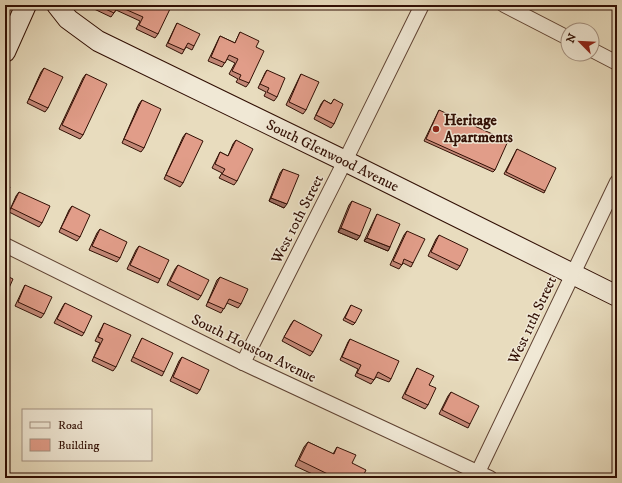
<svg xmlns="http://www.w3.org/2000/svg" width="622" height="483" font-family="'IM FELL DW Pica',serif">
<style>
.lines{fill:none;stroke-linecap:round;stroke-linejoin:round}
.street-casing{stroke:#5f4232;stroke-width:16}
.secondary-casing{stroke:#310f04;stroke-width:22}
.street{stroke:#f0e8d5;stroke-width:14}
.secondary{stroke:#f0e8d5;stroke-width:20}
.wall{fill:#c28776;stroke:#310f04}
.shaded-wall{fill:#9e6e60;stroke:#310f04}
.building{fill:#e19d89;stroke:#310f04}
.poi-dot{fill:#8f2418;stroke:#f0e8d5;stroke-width:1.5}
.labels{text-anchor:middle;stroke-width:3;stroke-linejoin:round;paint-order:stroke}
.poi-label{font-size:15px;font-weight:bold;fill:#310f04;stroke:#f0e8d5;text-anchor:start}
.street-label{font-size:15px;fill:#310f04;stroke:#f0e8d5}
</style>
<rect width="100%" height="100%" fill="#e8dcbe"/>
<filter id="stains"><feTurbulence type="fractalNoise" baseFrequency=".005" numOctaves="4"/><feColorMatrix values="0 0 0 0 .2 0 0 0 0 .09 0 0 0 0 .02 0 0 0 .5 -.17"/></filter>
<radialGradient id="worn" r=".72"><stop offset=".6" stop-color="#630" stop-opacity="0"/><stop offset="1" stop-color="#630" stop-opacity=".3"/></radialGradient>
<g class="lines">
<g class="street-casing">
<g id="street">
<polyline points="504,5 568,38"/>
<polyline points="592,50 617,63"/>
<polyline points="5,245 243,363 490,478"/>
<polyline points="243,363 345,161 422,5"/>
<polyline points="478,472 617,182"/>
</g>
</g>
<g class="secondary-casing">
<g id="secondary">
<path id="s1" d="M57,5l11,14 30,22 247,120 272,135"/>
<polyline points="5,52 26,5"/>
</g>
</g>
<use href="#street" class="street"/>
<use href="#secondary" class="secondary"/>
</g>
<g class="wall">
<polygon points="93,5 162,5 158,34 155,38 136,29 140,21 116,10 111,17 92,8"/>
<polygon points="177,23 194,46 192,50 186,47 182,54 166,46 175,27"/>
<polygon points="240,32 256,47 249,83 246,87 236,82 238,79 229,74 235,63 227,59 222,67 208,61 218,40 220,36 235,43"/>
<polygon points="44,68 48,108 45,112 27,103 41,72"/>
<polygon points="267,70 277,97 274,101 264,96 266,92 258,88 265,73"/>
<polygon points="86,74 83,135 80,139 59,129 83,78"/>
<polygon points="301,74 306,110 303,114 286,105 299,78"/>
<polygon points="334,99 334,124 331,128 314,119 321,104 324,100 331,104"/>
<polygon points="142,100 144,148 141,152 122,143 139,104"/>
<polygon points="439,110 495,170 493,172 424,141"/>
<polygon points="186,133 183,183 180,187 164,179 183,137"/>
<polygon points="236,140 237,181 234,185 219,178 222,173 212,168 220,152 228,156 233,144"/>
<polygon points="517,149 545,191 544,193 504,174"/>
<polygon points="283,169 284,208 269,201 280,173"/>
<polygon points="19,192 42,223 39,227 9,212 16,196"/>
<polygon points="352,201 360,236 357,240 338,232 349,205"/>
<polygon points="72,206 80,237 77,241 59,232 69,210"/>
<polygon points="377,214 390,247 388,251 364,241 375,218"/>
<polygon points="100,229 120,258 117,262 89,250 97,233"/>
<polygon points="407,231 413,263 411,267 403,263 399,269 390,265 404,235"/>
<polygon points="439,235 460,266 457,270 428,256 436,239"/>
<polygon points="139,246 160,279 158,283 127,269 136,250"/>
<polygon points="178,265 201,296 198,300 167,285 175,269"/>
<polygon points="220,277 241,304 238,308 227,303 221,313 206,306 217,280"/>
<polygon points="25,285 44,314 41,318 15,306 23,289"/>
<polygon points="65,303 84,333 82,336 54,323 63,306"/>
<polygon points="351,305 355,323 353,325 343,320"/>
<polygon points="294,320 313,352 310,356 282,341 291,324"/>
<polygon points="104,323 116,367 113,371 92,361 100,343 95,341"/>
<polygon points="142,338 164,372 162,376 131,361 140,342"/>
<polygon points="350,339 391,379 389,382 376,377 371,384 355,376 358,369 340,360 348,342"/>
<polygon points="182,357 200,390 197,394 170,381 179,361"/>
<polygon points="417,368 429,385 428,405 425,409 402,398"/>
<polygon points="451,392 470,424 468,428 439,414 448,396"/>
<polygon points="308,442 333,454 337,447 352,463 362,478 321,478 295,466 304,447"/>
</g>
<g class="shaded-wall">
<polygon points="271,198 287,204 284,208 269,201"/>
<polygon points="341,228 360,236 357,240 338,232"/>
<polygon points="367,238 390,247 388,251 364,241"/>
</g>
<g class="building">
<polygon points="97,5 162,5 170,9 158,34 139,25 143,17 118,6 114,13"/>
<polygon points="177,23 200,34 194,46 188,43 184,50 168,43"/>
<polygon points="240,32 259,41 256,47 264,51 249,83 239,79 241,75 232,71 238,59 229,55 225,63 211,57 220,36 235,43"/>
<polygon points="44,68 63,77 48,108 29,99"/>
<polygon points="267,70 285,78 277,97 267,92 269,88 260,84"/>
<polygon points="86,74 107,84 83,135 62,125"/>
<polygon points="301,74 319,82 306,110 289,102"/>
<polygon points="334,99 343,104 334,124 316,115 324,100 331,104"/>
<polygon points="142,100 161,109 144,148 124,139"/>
<polygon points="439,110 508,141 495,170 426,139"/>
<polygon points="186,133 203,141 183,183 166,175"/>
<polygon points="236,140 253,149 237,181 222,174 225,169 215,164 220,152 228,156"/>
<polygon points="517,149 556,168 545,191 506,172"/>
<polygon points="283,169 299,175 287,204 271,198"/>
<polygon points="5,185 10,187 5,198"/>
<polygon points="19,192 50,206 42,223 11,208"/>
<polygon points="352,201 371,209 360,236 341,228"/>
<polygon points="72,206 90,215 80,237 61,228"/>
<polygon points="377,214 400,224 390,247 367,238"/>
<polygon points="100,229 127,242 120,258 92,246"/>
<polygon points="407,231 425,239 413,263 404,259 402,265 393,261"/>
<polygon points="439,235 468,249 460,266 431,252"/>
<polygon points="139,246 169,260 160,279 130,265"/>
<polygon points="178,265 209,280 201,296 170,281"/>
<polygon points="5,275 13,279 5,297"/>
<polygon points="220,277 248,289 241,304 229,299 224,309 208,302"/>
<polygon points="25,285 52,297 44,314 18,302"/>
<polygon points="65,303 92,316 84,333 57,319"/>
<polygon points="351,305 362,310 355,323 345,318"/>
<polygon points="294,320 322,335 313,352 284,337"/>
<polygon points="104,323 131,335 116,367 94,357 103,339 98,337"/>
<polygon points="142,338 173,353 164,372 133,357"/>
<polygon points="350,339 399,361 391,379 378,372 374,380 357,373 361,365 342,357"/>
<polygon points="182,357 209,370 200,390 173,377"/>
<polygon points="417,368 434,376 429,385 436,388 428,405 405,394"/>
<polygon points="451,392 479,406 470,424 442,410"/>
<polygon points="308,442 334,454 337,447 356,455 352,463 366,470 362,478 336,478 299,460"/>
<polygon points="413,474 422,478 411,478"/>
</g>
<circle class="poi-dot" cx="436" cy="129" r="4"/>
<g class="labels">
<g class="poi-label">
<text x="444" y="125">Heritage<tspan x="444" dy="17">Apartments</tspan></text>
</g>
<g class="street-label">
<text dy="5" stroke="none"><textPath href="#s1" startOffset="316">South Glenwood Avenue</textPath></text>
<text transform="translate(297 219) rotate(-63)" y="5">West 10th Street</text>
<text transform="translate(532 320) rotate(-65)" y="5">West 11th Street</text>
<text transform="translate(254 348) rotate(26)" y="5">South Houston Avenue</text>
</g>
</g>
<rect width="622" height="483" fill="none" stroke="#e8dcbe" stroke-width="20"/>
<rect x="6" y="6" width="610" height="471" fill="none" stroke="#310f04" stroke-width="2"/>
<rect x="10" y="10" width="602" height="463" fill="none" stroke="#310f04"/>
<rect x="22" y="409" width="130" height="52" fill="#f0e8d5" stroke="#a49181"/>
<rect x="30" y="422" width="20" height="6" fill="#f0e8d5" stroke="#a49181"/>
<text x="58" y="429" font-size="12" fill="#310f04">Road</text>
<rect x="30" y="439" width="20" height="12" fill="#e19d89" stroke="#a49181"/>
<text x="58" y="449" font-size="12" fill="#310f04">Building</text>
<g transform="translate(580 42) rotate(294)"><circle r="19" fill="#f0e8d5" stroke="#a49181"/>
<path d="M0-3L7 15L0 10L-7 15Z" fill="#8f2418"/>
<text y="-6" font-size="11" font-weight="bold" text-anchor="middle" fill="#310f04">N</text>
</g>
<rect width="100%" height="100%" filter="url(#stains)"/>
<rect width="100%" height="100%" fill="url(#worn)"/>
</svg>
